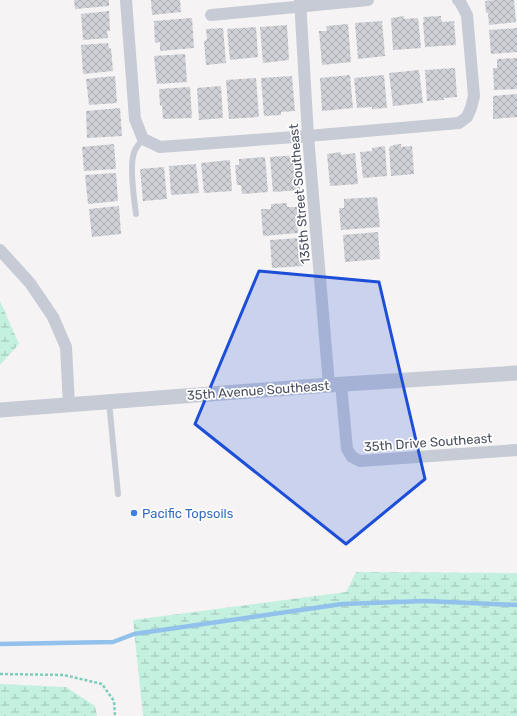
<svg xmlns="http://www.w3.org/2000/svg" width="517" height="716" font-family="Rubik,sans-serif">
<style>
.wetland{fill:url(#wetland-marsh)}
.lines{fill:none;stroke-linecap:round;stroke-linejoin:round}
.stream{stroke:#92c1ec;stroke-width:4.5}
.building{fill:url(#building-cross-hatch)}
.path{stroke:#7ccebb;stroke-width:2.5;stroke-dasharray:3 2;stroke-linecap:butt}
.service{stroke:#c7cbd6;stroke-width:6}
.minor{stroke:#c7cbd6;stroke-width:12}
.tertiary{stroke:#c7cbd6;stroke-width:15}
.marked{fill:#1d4ed8;fill-opacity:0.2;stroke:#1d4ed8;stroke-width:3;stroke-linejoin:round}
.shop-dot{fill:#3f7fe0;stroke:#fff;stroke-width:1.5}
.labels{text-anchor:middle;stroke-width:3.5;stroke-linejoin:round;paint-order:stroke}
.street-label{font-size:13px;fill:#4a5060;stroke:#fff}
.shop-label{font-size:13px;fill:#366cbe;stroke:#fff;text-anchor:start}
</style>
<defs>
<pattern id="wetland-marsh" width="20" height="14" patternUnits="userSpaceOnUse"><rect width="20" height="14" fill="#c4f0e0"/><path d="M1 5h8M5 5V1M11 12h8M15 12V8" fill="none" stroke="#a1c5b9"/></pattern>
<pattern id="building-cross-hatch" width="8" height="8" patternUnits="userSpaceOnUse"><rect width="8" height="8" fill="#cfd1d7"/><path d="M0 0l8 8M0 8l8-8" fill="none" stroke="#aaacb2"/></pattern>
</defs>
<rect width="100%" height="100%" fill="#f5f3f3"/>
<g class="wetland">
<polygon points="0,301 19,344 0,365"/>
<polygon points="356,572 517,573 517,716 143,716 133,620 346,592"/>
<polygon points="0,684 66,687 95,706 97,716 0,716"/>
</g>
<g class="lines">
<polyline class="stream" points="0,644 113,642 134,634 342,604 425,601 517,605"/>
</g>
<g class="building">
<polygon points="74,0 109,0 109,6 75,9"/>
<polygon points="151,0 180,0 181,12 152,15"/>
<polygon points="494,0 514,0 516,22 489,25 488,13 486,13 485,1"/>
<polygon points="109,11 110,31 107,31 108,38 83,40 81,14"/>
<polygon points="404,16 404,19 418,18 421,48 393,50 391,18"/>
<polygon points="441,16 441,20 442,20 442,22 454,21 456,45 425,47 423,22 424,22 423,17"/>
<polygon points="192,18 194,48 160,51 160,42 155,43 154,21"/>
<polygon points="382,21 385,56 358,59 355,23"/>
<polygon points="348,24 351,62 322,65 319,31 327,31 326,26"/>
<polygon points="287,25 289,60 263,63 260,27"/>
<polygon points="256,27 258,57 230,60 227,29"/>
<polygon points="223,28 226,63 206,65 204,41 207,40 206,29"/>
<polygon points="517,28 517,52 491,54 489,30"/>
<polygon points="108,43 109,48 111,48 113,71 83,74 81,45"/>
<polygon points="185,54 187,82 157,84 154,56"/>
<polygon points="517,58 517,89 494,90 493,68 497,68 497,59"/>
<polygon points="455,68 457,97 444,98 444,100 427,101 425,70"/>
<polygon points="419,70 423,103 393,106 389,73"/>
<polygon points="350,75 353,108 322,111 320,78"/>
<polygon points="384,75 387,108 372,109 372,107 357,108 354,78"/>
<polygon points="115,76 117,103 89,105 86,79"/>
<polygon points="292,76 295,111 281,112 281,115 264,116 261,78"/>
<polygon points="256,78 259,117 229,119 226,80"/>
<polygon points="221,86 223,118 199,120 197,88"/>
<polygon points="190,87 192,118 163,119 162,105 160,106 159,89"/>
<polygon points="517,94 517,117 493,119 493,96"/>
<polygon points="120,108 122,136 87,138 86,111"/>
<polygon points="114,144 116,169 84,171 82,147"/>
<polygon points="401,144 401,147 412,146 414,174 391,176 389,148 390,147 390,146 393,146 393,145"/>
<polygon points="385,146 387,176 363,178 360,152 372,151 372,148"/>
<polygon points="341,152 341,155 355,153 358,184 330,186 327,154"/>
<polygon points="297,155 300,190 273,192 270,157"/>
<polygon points="265,157 268,192 242,194 241,185 237,185 235,165 239,165 239,159"/>
<polygon points="230,160 232,191 204,193 201,163"/>
<polygon points="196,164 199,193 171,195 169,166"/>
<polygon points="164,167 167,199 143,201 140,169"/>
<polygon points="116,173 118,201 88,204 85,175"/>
<polygon points="377,197 380,227 341,230 339,208 344,208 344,199"/>
<polygon points="287,203 287,207 297,207 298,219 297,219 298,233 263,236 261,209 271,209 271,204"/>
<polygon points="119,206 121,234 92,237 89,209"/>
<polygon points="378,232 380,259 345,262 343,235"/>
<polygon points="300,238 300,252 303,252 304,266 272,268 270,240"/>
</g>
<g class="lines">
<polyline class="path" points="0,674 64,675 102,684 114,701 115,716"/>
<g class="service">
<path d="M136,214c-2,-15 -7,-49 -2,-61 1,-5 6,-10 9,-14"/>
<polyline points="109,402 118,494"/>
</g>
<g class="minor">
<polyline points="126,0 135,119 143,139 160,147 308,136 459,123 467,117 471,108 474,96 467,15 460,2 458,0"/>
<polyline points="300,0 308,136 329,385"/>
<polyline points="211,15 368,0"/>
<polyline points="0,250 30,283 53,317 66,347 69,405"/>
<polyline points="341,384 347,449 352,457 360,461 517,450"/>
</g>
<polyline class="tertiary" points="0,410 329,385 517,373"/>
</g>
<path class="marked" d="M259,271l120,11 46,197 -79,65 -151,-120z"/>
<circle class="shop-dot" cx="134" cy="513" r="4"/>
<g class="labels">
<g class="street-label">
<text transform="translate(299 194) rotate(-95)" y="5">135th Street Southeast</text>
<text transform="translate(258 390) rotate(-4)" y="5">35th Avenue Southeast</text>
<text transform="translate(428 442) rotate(-4)" y="5">35th Drive Southeast</text>
</g>
<g class="shop-label">
<text x="142" y="518">Pacific Topsoils</text>
</g>
</g>
</svg>
